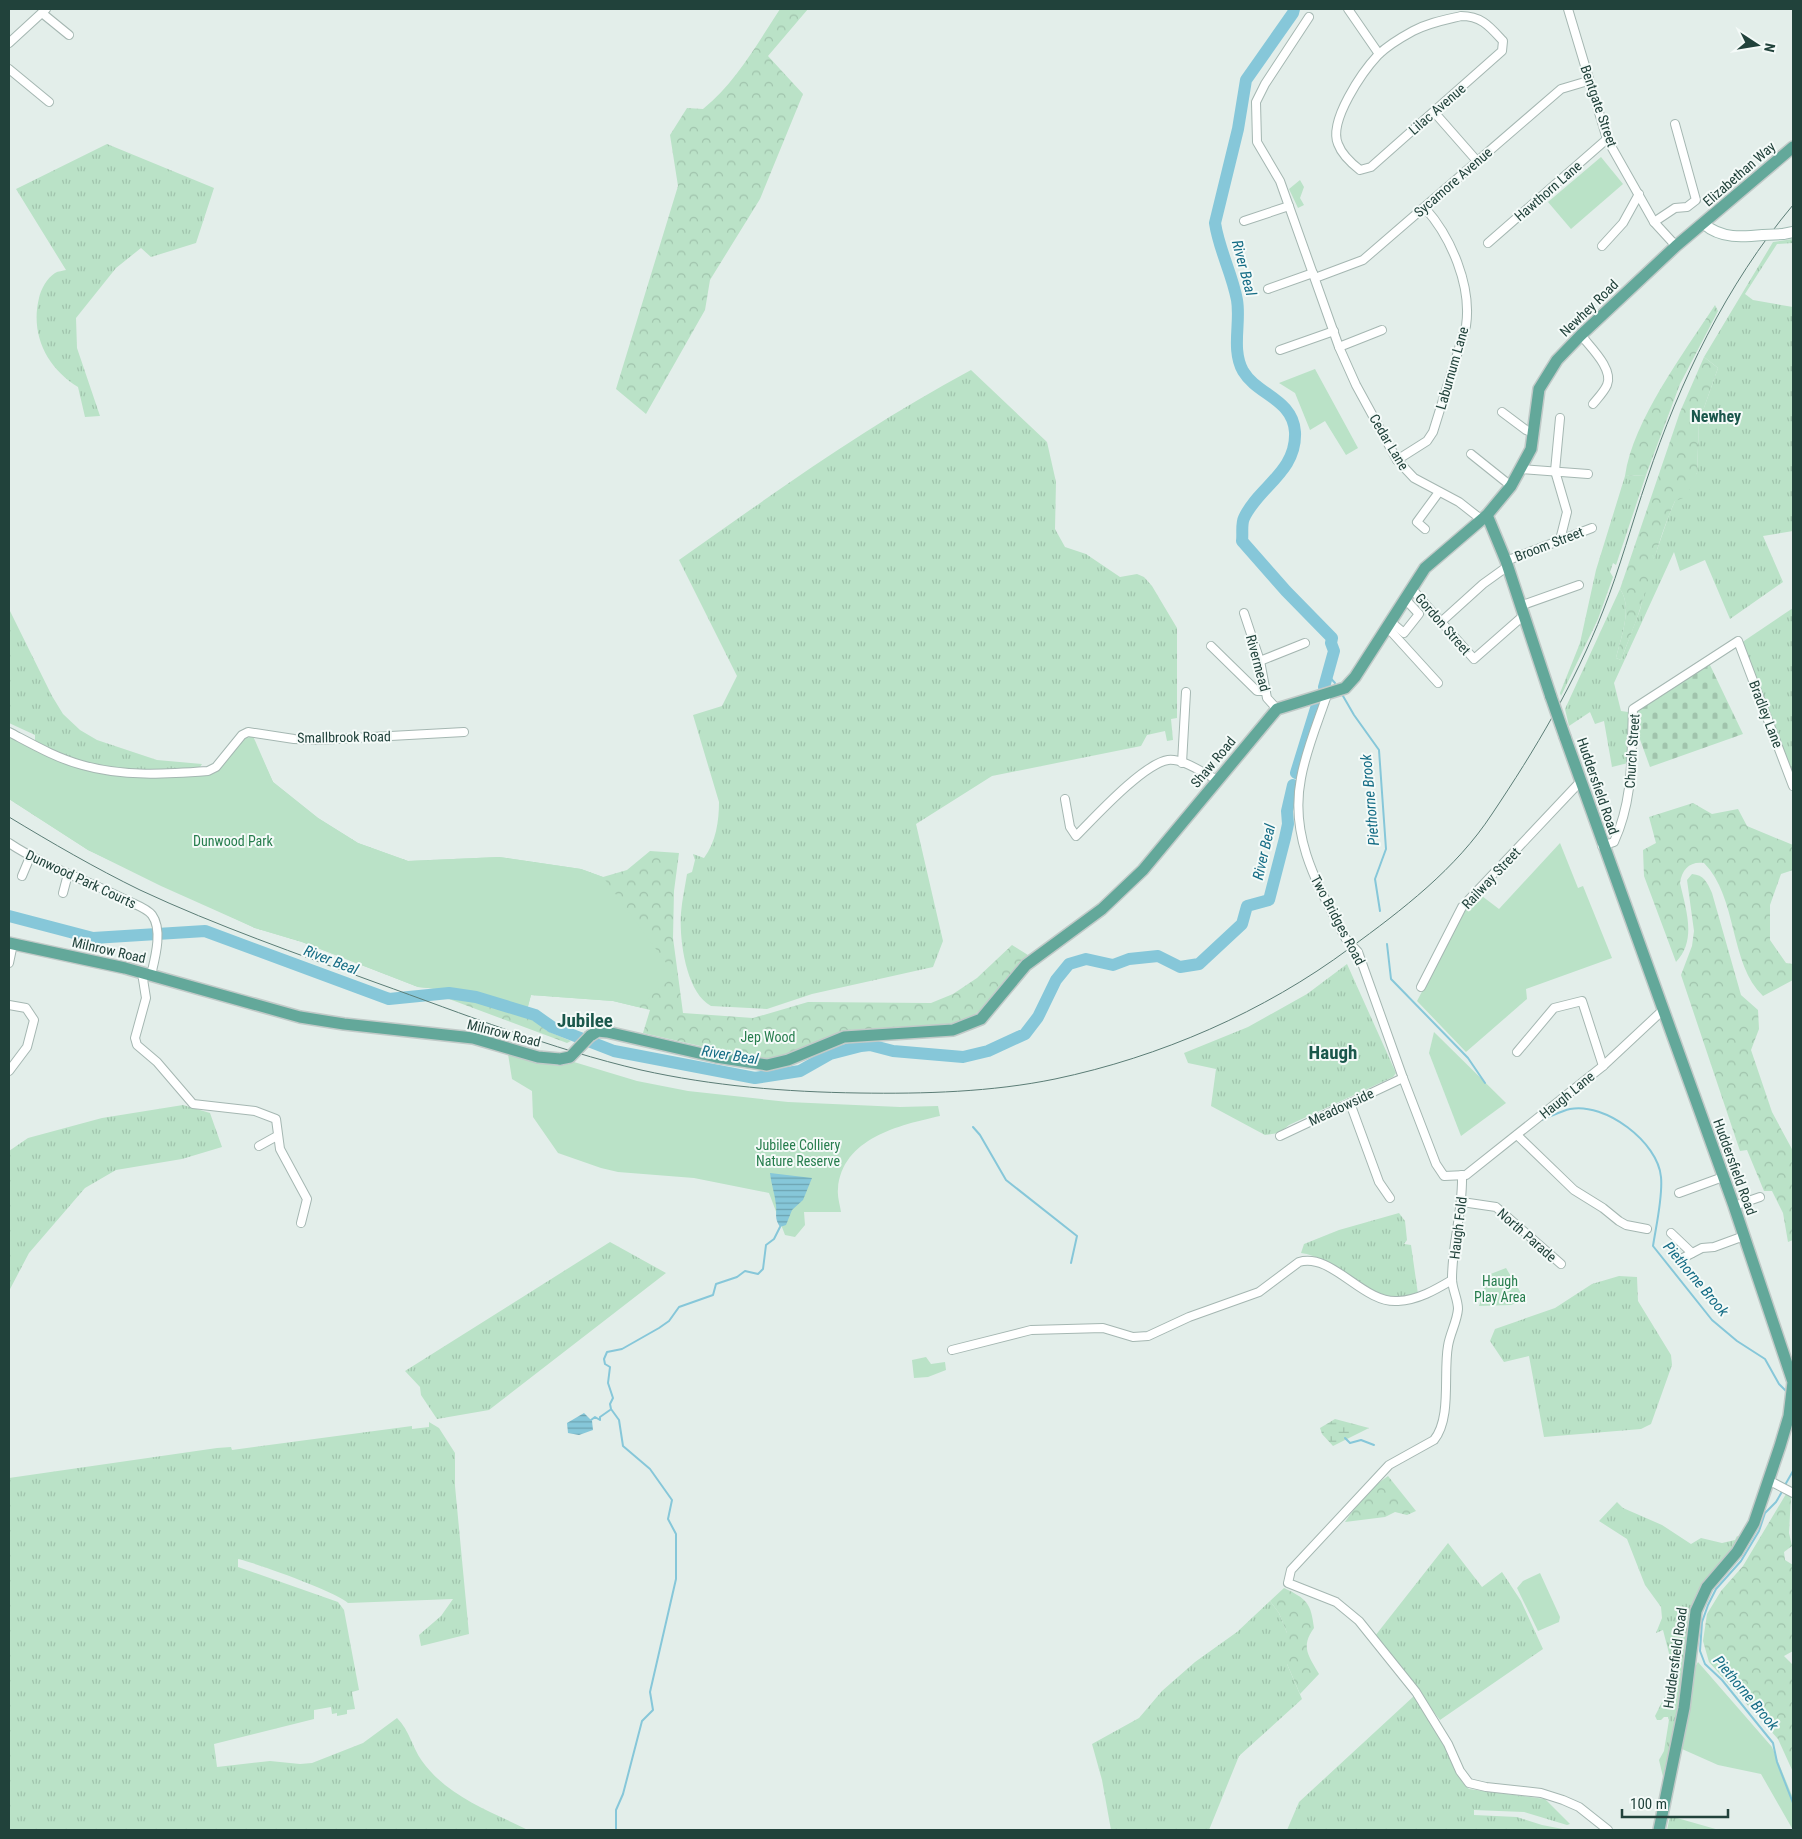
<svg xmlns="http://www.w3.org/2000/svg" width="1802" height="1839" font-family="'Roboto Condensed',sans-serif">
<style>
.grass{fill:url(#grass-tufts)}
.forest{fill:url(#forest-crowns)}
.wetland{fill:url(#wetland-marsh)}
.cemetery{fill:url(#cemetery-stones)}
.green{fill:#bae2c7}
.water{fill:url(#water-rules)}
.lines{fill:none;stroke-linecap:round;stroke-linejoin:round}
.stream{stroke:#86c7d9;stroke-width:2}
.river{stroke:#86c7d9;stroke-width:12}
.street-casing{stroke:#a5b7b2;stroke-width:10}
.secondary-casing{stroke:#a0bbb3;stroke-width:12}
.primary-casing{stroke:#c1cac8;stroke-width:14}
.street{stroke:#fff;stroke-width:8}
.secondary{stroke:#fff;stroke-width:10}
.primary{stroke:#63a89a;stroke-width:11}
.tram{stroke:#5b7d76;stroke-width:1}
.street-bridge-casing{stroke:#a5b7b2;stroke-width:10;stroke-linecap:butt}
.secondary-bridge-casing{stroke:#a0bbb3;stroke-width:12;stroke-linecap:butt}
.primary-bridge-casing{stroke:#c1cac8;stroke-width:14;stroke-linecap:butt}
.street-bridge{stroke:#fff;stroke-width:8}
.secondary-bridge{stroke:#fff;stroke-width:10}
.primary-bridge{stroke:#63a89a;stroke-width:11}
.labels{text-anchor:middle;stroke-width:4;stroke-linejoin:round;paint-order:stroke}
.street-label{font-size:14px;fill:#21423b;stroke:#f4faf8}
.park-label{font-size:14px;fill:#267d4d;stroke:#f4faf8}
.water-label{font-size:15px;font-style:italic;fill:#146c85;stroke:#f4faf8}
.quarter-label{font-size:16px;font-weight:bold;fill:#1a574b;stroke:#f4faf8}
.district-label{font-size:19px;font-weight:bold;fill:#1a574b;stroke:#f4faf8}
</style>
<defs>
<pattern id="grass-tufts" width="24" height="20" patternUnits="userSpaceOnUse" patternTransform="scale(1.25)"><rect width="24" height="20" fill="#bae2c7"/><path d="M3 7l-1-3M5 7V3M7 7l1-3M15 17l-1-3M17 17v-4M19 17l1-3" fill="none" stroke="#a0c3ac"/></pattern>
<pattern id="forest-crowns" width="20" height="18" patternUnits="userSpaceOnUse" patternTransform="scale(1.25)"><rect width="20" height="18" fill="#bae2c7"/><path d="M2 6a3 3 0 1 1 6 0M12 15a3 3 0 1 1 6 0" fill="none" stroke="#a0c3ac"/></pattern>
<pattern id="wetland-marsh" width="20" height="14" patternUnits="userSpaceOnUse" patternTransform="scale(1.25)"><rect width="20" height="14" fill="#bae2c7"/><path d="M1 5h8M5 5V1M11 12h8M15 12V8" fill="none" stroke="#a0c3ac"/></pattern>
<pattern id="cemetery-stones" width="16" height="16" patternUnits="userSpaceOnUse" patternTransform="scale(1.25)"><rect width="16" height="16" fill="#bae2c7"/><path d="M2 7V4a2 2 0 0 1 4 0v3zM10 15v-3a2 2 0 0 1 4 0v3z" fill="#a0c3ac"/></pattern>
<pattern id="water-rules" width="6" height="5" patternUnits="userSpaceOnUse" patternTransform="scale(1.25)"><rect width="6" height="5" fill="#86c7d9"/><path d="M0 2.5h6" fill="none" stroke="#6da3b1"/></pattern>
</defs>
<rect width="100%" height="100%" fill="#e3eeea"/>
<g class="grass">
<path d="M107,144l107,44 -18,55 -45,14 -10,-9 -25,20 -40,50 1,30 23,68 -15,1 -7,-30c-31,-19 -48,-52 -39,-89 2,-9 8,-20 16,-25 3,-2 8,-2 11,-3l-50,-81z"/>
<path d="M1793,239v4l-16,1 -32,50 8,6 40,7v224l-30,5 20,46 -53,37 -25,-59 -25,11 -6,-19 -60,131 7,28 7,1v51l-16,4 -8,-46 -9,3 -5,-12 -21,14 -4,-17 55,-120c13,18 1,48 -4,69l5,2 19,-50 9,-37 20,-58 6,-14 22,-28 2,-51 19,-54 -14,-11 69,-115z"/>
<path d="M971,370l76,72 9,40 -1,47 10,18 21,7 34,23 17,-3 7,3 8,9 25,42v90l-6,1 2,21 -6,1 -2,-10 -18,4 -6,11 -149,30 -76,48 27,117 -10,26 -121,27 -45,15 -56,-3c-25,-13 -32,-67 -30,-93 1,-13 4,-26 6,-39l5,-2 3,-12 -2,-6 11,4c12,-16 15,-37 15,-56l-26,-87 29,-9 15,-30 -58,-116c95,-67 189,-135 292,-190z"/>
<polygon points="1646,475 1616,565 1613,563 1610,572 1613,577 1598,619 1561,696 1560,693 1580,643 1596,570 1625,476"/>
<polygon points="1793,608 1793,777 1741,643"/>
<path d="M9,609l43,87 11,18 17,16 17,10 60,20 45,4 -4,6c-57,2 -113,1 -163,-29v-6l-26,-12z"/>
<polygon points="1347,964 1396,1073 1393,1077 1289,1125 1279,1133 1265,1135 1211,1106 1216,1069 1188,1063 1184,1053 1248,1027 1307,994"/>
<polygon points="183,1105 210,1113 222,1147 182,1159 116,1170 85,1188 29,1253 9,1291 9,1151 28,1138 102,1118"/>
<path d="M1399,1213l6,8 2,19 -3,4 7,1 7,49c-7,1 -16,4 -23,3 -36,-4 -59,-39 -94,-44l3,-9 35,-14z"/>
<polygon points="610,1242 666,1273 489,1410 437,1419 421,1395 420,1387 405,1371"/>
<polygon points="1619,1276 1637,1277 1638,1301 1671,1355 1672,1365 1651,1424 1641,1429 1544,1437 1529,1356 1504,1362 1490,1341 1495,1329 1555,1308 1592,1284"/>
<path d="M429,1422l10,6 16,25v33l14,148 -48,12 -2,-11 22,-19 12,-17 -105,4c-11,-11 -92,-40 -110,-44v8l100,35 6,8 15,80 -7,2 3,17 -8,1v4l-10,2v-3l-5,1 -1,-7 -17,3v9l-100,25 3,23 53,-6 30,3 12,-1 51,-20 34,-25c13,13 15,29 25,43 26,36 68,50 106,69h-519v-352l208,-30 14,-1 1,3 180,-24v3l17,-2z"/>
<polygon points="1617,1502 1623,1508 1662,1525 1691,1544 1701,1538 1722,1543 1735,1540 1737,1536 1741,1538 1697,1593 1690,1609 1686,1669 1664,1781 1659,1760 1664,1751 1669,1720 1668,1717 1664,1717 1661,1720 1657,1720 1655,1716 1665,1696 1673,1688 1672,1665 1663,1630 1656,1633 1662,1618 1661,1607 1645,1585 1627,1539 1599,1521"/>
<polygon points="1448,1543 1482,1587 1502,1572 1521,1601 1543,1649 1440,1720 1375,1636"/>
<polygon points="1270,1601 1279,1613 1287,1633 1287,1664 1302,1699 1239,1756 1209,1830 1111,1830 1102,1780 1092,1744 1139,1718 1162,1691 1195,1662 1237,1632"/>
<polygon points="1414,1696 1445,1745 1463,1783 1469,1789 1545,1799 1570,1824 1567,1825 1524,1812 1474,1810 1474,1815 1517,1817 1542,1825 1568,1830 1287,1830 1299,1802"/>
<polygon points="1670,1816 1719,1830 1667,1830"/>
</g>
<g class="forest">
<path d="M780,9h28l-40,47 35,38 -43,105 -50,81 -5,30 -59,104 -30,-25 62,-203 -8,-51 17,-27 16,1c33,-27 54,-65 77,-100z"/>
<path d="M1715,305l3,6 -38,73 -34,91 -21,1c8,-56 59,-123 90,-171z"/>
<path d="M1704,357l14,11 -19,54 -2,51 -11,24 -11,4c-16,35 -24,72 -35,108 -5,17 -13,34 -19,51l-5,-2c5,-21 17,-51 4,-69l60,-177z"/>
<polygon points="262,758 273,782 318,818 358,843 408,861 499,857 581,869 603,877 627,870 650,851 679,853 674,891 673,938 683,1013 753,1018 808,1002 931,1003 953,994 977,978 1012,945 1028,955 983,1008 970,1018 946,1025 850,1030 771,1062 643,1033 650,1010 613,1001 531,995 527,1010 469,992 418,987 302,942 255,928 88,850 9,799 103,773 151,777 209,775"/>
<path d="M1693,803l19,11 26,-5 9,17 46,19v25l-12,4 -11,31v35l16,23 7,1v16l-30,16c-34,-32 -25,-99 -59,-133 -14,-2 -22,6 -24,20 6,27 17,57 -4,79l-32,-86 -1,-26 13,-7 -7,-26z"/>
<path d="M1692,874c12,1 15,8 20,19l29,102 17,15 1,19 -8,21 21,62 21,39v89l-5,2 -5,-29 -11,-22h-8l-17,-41 -7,1 -59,-176 11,-29 2,-15 -7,-51z"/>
<polygon points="470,998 534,1019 547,1031 571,1041 567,1043 449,999"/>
<path d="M1388,1476l28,35 -9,4 -12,-3 -10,5 -40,5c12,-18 25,-34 43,-46z"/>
<polygon points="1786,1494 1791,1497 1789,1533 1792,1546 1784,1552 1785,1560 1793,1565 1793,1651 1784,1656 1793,1665 1793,1772 1778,1739 1709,1662 1703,1641 1707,1614 1721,1591 1743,1566"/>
<path d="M1284,1588c23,11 27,15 30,40 -14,19 -5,28 5,46l-19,20 -13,-30v-31l-8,-20 -9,-12z"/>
</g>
<polygon class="wetland" points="1335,1419 1369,1428 1333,1446 1322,1434 1320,1428"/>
<polygon class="cemetery" points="1709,663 1743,734 1650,767 1634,723 1635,709"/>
<g class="green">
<polygon points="1601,157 1623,184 1571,229 1548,202"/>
<polygon points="1300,180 1304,187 1300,198 1304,205 1298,208 1289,189"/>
<polygon points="1315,369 1358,448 1346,455 1325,421 1310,430 1295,393 1279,383"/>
<polygon points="9,734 103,773 151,777 209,775 215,773 243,739 253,736 273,782 318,818 358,843 408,861 499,857 581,869 603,877 675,975 638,1007 613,1001 531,995 527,1010 469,992 418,987 302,942 255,928 161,886 88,850 9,799"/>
<polygon points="1560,843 1578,888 1583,886 1612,958 1526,989 1527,999 1466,1052 1417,1001 1467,907 1478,893 1499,909"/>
<polygon points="1434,1032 1506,1103 1461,1136 1429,1053"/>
<path d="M508,1054l32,9 20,3 14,-4 63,19 51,10 100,11 112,5 38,-1 2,10c-40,9 -98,22 -102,73 -1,7 2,16 3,23h-37l1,13 -10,12 -10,-2 -16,-42 -75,-15 -76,-6 -17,-4 -43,-15 -25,-36 -1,-26 -20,-12z"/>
<polygon points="1506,1268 1525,1300 1511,1305 1479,1306 1488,1275"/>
<polygon points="926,1357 931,1364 945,1362 946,1370 928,1377 914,1378 912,1360"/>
<polygon points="1540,1573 1560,1617 1559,1622 1538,1631 1517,1588 1523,1581"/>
<polygon points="1698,1662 1772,1747 1793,1798 1793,1830 1761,1774 1718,1765 1682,1749 1695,1667"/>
</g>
<g class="water">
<path d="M770,1173l42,5 -9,22 -11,10 -6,15 -6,2c-6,-9 -3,-13 -4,-22 -1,-11 -5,-21 -6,-32z"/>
<polygon points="584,1413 592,1421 593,1430 579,1435 568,1433 567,1423"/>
</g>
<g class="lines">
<g class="stream">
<polyline points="1326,673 1335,683"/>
<polyline points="1343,696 1354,715 1379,750 1386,849 1375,879 1380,911"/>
<polyline points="1387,944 1391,979 1468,1058 1485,1083"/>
<path d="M1541,1120c9,-3 20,-9 29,-11 35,-7 88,33 91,68 2,20 -5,49 -8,69l59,74 25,21 28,18 14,25 9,9"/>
<polyline points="973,1127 980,1135 1006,1180 1077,1236 1071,1263"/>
<polyline points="591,1420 595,1417 600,1420 600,1417 610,1410"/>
<polyline points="1345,1438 1350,1443 1361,1440 1374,1445"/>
<polyline points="1785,1485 1793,1471"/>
<polyline points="1783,1490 1776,1502 1765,1513 1759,1531 1741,1561 1716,1589 1708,1605 1702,1622 1700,1651 1705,1664 1722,1680 1773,1743 1777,1762 1793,1803"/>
<polyline points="616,1830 616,1810 623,1794 642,1721 653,1710 650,1692 676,1579 676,1534 668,1519 672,1500 650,1469 623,1446 619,1420 611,1409 610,1404 613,1398 608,1383 610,1367 605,1364 604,1359 607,1352 622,1349 659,1328 669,1321 679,1307 713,1295 716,1284 737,1277 745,1271 758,1274 763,1269 766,1245 774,1239 780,1227"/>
</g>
<g class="river">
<path d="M1294,9l-1,4 -47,67 -8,49 -23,94c4,27 17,50 22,77 4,23 -6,49 6,71 14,24 50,28 52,61 2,40 -37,55 -51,86 -3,6 -1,16 -2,23l44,50 46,47 -1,5 3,8 -10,36"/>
<polyline points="1296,773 1317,705"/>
<polyline points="9,916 93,938 205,931 389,999 449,993 476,997 535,1015 552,1027 614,1051 755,1078 800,1071 830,1054 861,1046 870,1045 893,1051 963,1057 988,1051 1025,1034 1038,1017 1056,980 1069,964 1086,959 1113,965 1129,959 1158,956 1180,967 1199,964 1242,924 1247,906 1269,900 1285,838 1288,824 1287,811 1293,785"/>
</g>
<g class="street-casing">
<g id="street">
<polyline points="1348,9 1379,54"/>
<polyline points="1568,9 1607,139 1654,222 1676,246"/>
<polyline points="42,13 69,35"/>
<path d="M1461,16c21,0 29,11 42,25l-1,10 -131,116 -11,3c-9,-7 -18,-15 -22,-26 -10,-23 25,-73 40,-89 9,-9 24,-18 35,-24 15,-8 31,-11 48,-15z"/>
<polyline points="1309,17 1265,84 1256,102 1257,142 1280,181 1339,347 1356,385 1397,460 1414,478 1459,502 1482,520"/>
<polyline points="9,43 46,9"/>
<polyline points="9,69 49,102"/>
<polyline points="1434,112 1477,161"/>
<polyline points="1244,221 1289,206"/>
<polyline points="1654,222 1675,208 1687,207 1696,200 1675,124"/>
<polyline points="1488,243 1607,139"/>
<polyline points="1602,246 1623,223 1639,194"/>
<polyline points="1315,278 1363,260 1561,89 1588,81"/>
<polyline points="1268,289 1313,273"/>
<path d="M1581,335c9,12 33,34 26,50 -3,7 -10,14 -14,19"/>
<polyline points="1339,347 1382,330"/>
<polyline points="1280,350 1334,331"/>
<polyline points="1502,412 1526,430 1534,433"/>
<polyline points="1560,418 1555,471 1567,512 1560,540"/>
<polyline points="1471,454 1511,486"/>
<path d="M1397,460l30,-19 6,-9 33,-106c6,-40 -15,-89 -41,-118"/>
<polyline points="1521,469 1588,474"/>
<polyline points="1425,529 1417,522 1439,492"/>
<polyline points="1506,561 1592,528"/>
<polyline points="1412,589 1474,659 1523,616"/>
<polyline points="1520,606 1579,585"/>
<polyline points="1244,613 1260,661 1267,698 1277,709"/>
<polyline points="1391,622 1404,633 1419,614 1406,600"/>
<polyline points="1441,622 1483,584 1508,566"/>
<polyline points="1387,627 1438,683"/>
<polyline points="1211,646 1257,691 1266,691"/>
<polyline points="1260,661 1305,643"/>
<path d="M1327,695c-9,27 -21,55 -26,83 -12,61 18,109 45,161"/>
<path d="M9,732c23,12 47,26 73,33 41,12 85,9 126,6l8,-4 26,-32 6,-3 46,7 23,1 147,-8"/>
<polyline points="1182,763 1186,692"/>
<path d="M1065,799l5,28 6,9c19,-19 67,-72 92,-76 15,-2 36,14 50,20"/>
<path d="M9,843c36,24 78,37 117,57 8,4 21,8 26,15 11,15 3,43 -1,60"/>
<path d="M1602,846l12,-4c20,-44 17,-86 19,-133l105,-68 55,145"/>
<polyline points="22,876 30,857"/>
<polyline points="63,893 68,874"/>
<polyline points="1358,952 1403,1078 1436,1164 1444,1176 1466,1175 1603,1066 1663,1010"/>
<polyline points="9,963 13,944"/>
<polyline points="142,973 146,998 135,1038 137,1045 157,1062 193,1104 255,1111 276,1119 280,1149 307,1199 301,1223"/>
<polyline points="1421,987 1462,907 1580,782"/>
<polyline points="9,1005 26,1008 34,1020 27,1047 9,1071"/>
<polyline points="1517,1052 1554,1008 1582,1001 1603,1066"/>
<polyline points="1350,1103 1379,1182 1390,1198"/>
<polyline points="1517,1135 1574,1190 1603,1208 1619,1221 1626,1225 1647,1229"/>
<polyline points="1280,1136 1403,1078"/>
<polyline points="259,1146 277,1136"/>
<path d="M1462,1175c1,37 -10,68 -10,104 0,10 6,20 6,30 -1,13 -8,24 -10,37 -5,27 4,72 -14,94l-45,25 -98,105 -3,13 48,19 23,19 57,71 32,52 12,27 9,12 17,4 55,6 22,7 16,7 29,23"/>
<polyline points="1679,1193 1723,1177"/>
<polyline points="1462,1202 1496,1207 1561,1264"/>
<polyline points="1734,1206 1760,1197"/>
<polyline points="1671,1233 1692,1253"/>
<polyline points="1679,1260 1702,1248 1714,1247 1744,1236"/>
<path d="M952,1350l79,-20 72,-2 30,9 15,-1 41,-19 70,-25 40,-30c33,-10 64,42 99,39 20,-1 37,-11 54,-21"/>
<polyline points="1770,1481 1793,1493"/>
</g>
</g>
<g class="secondary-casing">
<g id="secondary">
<path d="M1704,224c17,15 39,13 59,11"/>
<polyline points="1783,234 1793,232"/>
</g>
</g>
<g class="primary-casing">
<g id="primary">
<polyline points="1487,515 1506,561 1551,697"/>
<polyline points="1565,737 1734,1206 1793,1382 1789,1416 1780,1446 1754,1523 1737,1552 1707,1587 1696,1611 1684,1708 1659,1830"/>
<polyline points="9,943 125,968 300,1017 344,1024 473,1038 538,1057 560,1059"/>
<polyline points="590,1036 598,1031 607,1032 716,1057 767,1065 788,1060 844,1037 953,1030 981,1019 1026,965 1102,909 1143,870 1277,709 1345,688 1355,677 1425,568 1487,515 1511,486 1531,449 1539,389 1557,360 1581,335 1676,246 1793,147"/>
</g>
</g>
<use href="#street" class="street"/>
<use href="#secondary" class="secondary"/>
<use href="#primary" class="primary"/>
<path class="tram" d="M9,817c43,26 86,51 131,73 77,36 158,64 237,93 87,31 174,66 264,87 72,16 145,22 218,23 65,1 133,-1 196,-14 105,-22 209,-67 295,-131 52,-38 106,-79 142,-134 43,-64 83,-131 111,-203 17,-43 29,-88 44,-132 33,-98 79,-194 146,-274"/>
<g class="street-bridge-casing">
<polyline id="street-bridge" points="1346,939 1358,952"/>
</g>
<g class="secondary-bridge-casing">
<polyline id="secondary-bridge" points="1763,235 1783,234"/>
</g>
<g class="primary-bridge-casing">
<g id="primary-bridge">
<polyline points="1551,697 1565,737"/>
<polyline points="560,1059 570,1057 590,1036"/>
</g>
</g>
<use href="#street-bridge" class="street-bridge"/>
<use href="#secondary-bridge" class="secondary-bridge"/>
<use href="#primary-bridge" class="primary-bridge"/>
</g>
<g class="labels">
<g class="street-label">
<text transform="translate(1599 106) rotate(71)" y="5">Bentgate Street</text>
<text transform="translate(1437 109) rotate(-41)" y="5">Lilac Avenue</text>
<text transform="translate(1739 174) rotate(-41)" y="5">Elizabethan Way</text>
<text transform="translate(1453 182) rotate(-41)" y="5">Sycamore Avenue</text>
<text transform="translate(1548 191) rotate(-41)" y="5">Hawthorn Lane</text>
<text transform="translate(1589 308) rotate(-44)" y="5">Newhey Road</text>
<text transform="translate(1452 368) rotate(-74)" y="5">Laburnum Lane</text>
<text transform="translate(1389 442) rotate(59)" y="5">Cedar Lane</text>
<text transform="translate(1549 544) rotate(-21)" y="5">Broom Street</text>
<text transform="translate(1443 624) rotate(49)" y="5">Gordon Street</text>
<text transform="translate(1258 663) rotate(75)" y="5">Rivermead</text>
<text transform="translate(1766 714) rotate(69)" y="5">Bradley Lane</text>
<text transform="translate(344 737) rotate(-1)" y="5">Smallbrook Road</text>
<text transform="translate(1632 751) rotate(-86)" y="5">Church Street</text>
<text transform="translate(1213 762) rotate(-50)" y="5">Shaw Road</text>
<text transform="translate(1598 786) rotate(71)" y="5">Huddersfield Road</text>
<text transform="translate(1491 878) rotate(-47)" y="5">Railway Street</text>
<text transform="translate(81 879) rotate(25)" y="5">Dunwood Park Courts</text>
<text transform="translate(1338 920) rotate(62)" y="5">Two Bridges Road</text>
<text transform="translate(109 950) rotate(13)" y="5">Milnrow Road</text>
<text transform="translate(504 1033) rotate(14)" y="5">Milnrow Road</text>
<text transform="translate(1567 1095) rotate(-39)" y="5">Haugh Lane</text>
<text transform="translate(1341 1107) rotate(-25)" y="5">Meadowside</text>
<text transform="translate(1735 1167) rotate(70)" y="5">Huddersfield Road</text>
<text transform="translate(1458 1228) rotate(-83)" y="5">Haugh Fold</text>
<text transform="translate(1527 1235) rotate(41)" y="5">North Parade</text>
<text transform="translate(1675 1658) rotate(-82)" y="5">Huddersfield Road</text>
</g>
<g class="park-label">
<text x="233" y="846">Dunwood Park</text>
<text x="768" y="1042">Jep Wood</text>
<text x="798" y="1150">Jubilee Colliery<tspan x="798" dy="16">Nature Reserve</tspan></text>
<text x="1500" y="1286">Haugh<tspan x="1500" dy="16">Play Area</tspan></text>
</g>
<g class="water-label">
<text transform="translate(1244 268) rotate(75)" y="5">River Beal</text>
<text transform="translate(1370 800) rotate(-95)" y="5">Piethorne Brook</text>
<text transform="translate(1264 852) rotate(-77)" y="5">River Beal</text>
<text transform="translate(331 960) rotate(21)" y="5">River Beal</text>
<text transform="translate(730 1055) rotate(9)" y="5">River Beal</text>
<text transform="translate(1696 1279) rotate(50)" y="5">Piethorne Brook</text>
<text transform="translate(1746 1693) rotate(50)" y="5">Piethorne Brook</text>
</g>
<g class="quarter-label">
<text x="1716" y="422">Newhey</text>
</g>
<g class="district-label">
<text x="585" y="1027">Jubilee</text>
<text x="1333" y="1059">Haugh</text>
</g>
</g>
<rect width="1802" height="1839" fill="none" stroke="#21423b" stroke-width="20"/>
<g transform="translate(1757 45) rotate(102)" stroke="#f4faf8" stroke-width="4" paint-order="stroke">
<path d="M0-4L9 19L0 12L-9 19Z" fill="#21423b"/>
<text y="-8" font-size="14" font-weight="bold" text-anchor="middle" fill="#21423b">N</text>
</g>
<path d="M1622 1809v8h106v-8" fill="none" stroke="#21423b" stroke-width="2.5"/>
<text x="1630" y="1809" font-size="15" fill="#21423b" stroke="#f4faf8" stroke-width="4" paint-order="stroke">100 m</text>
</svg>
